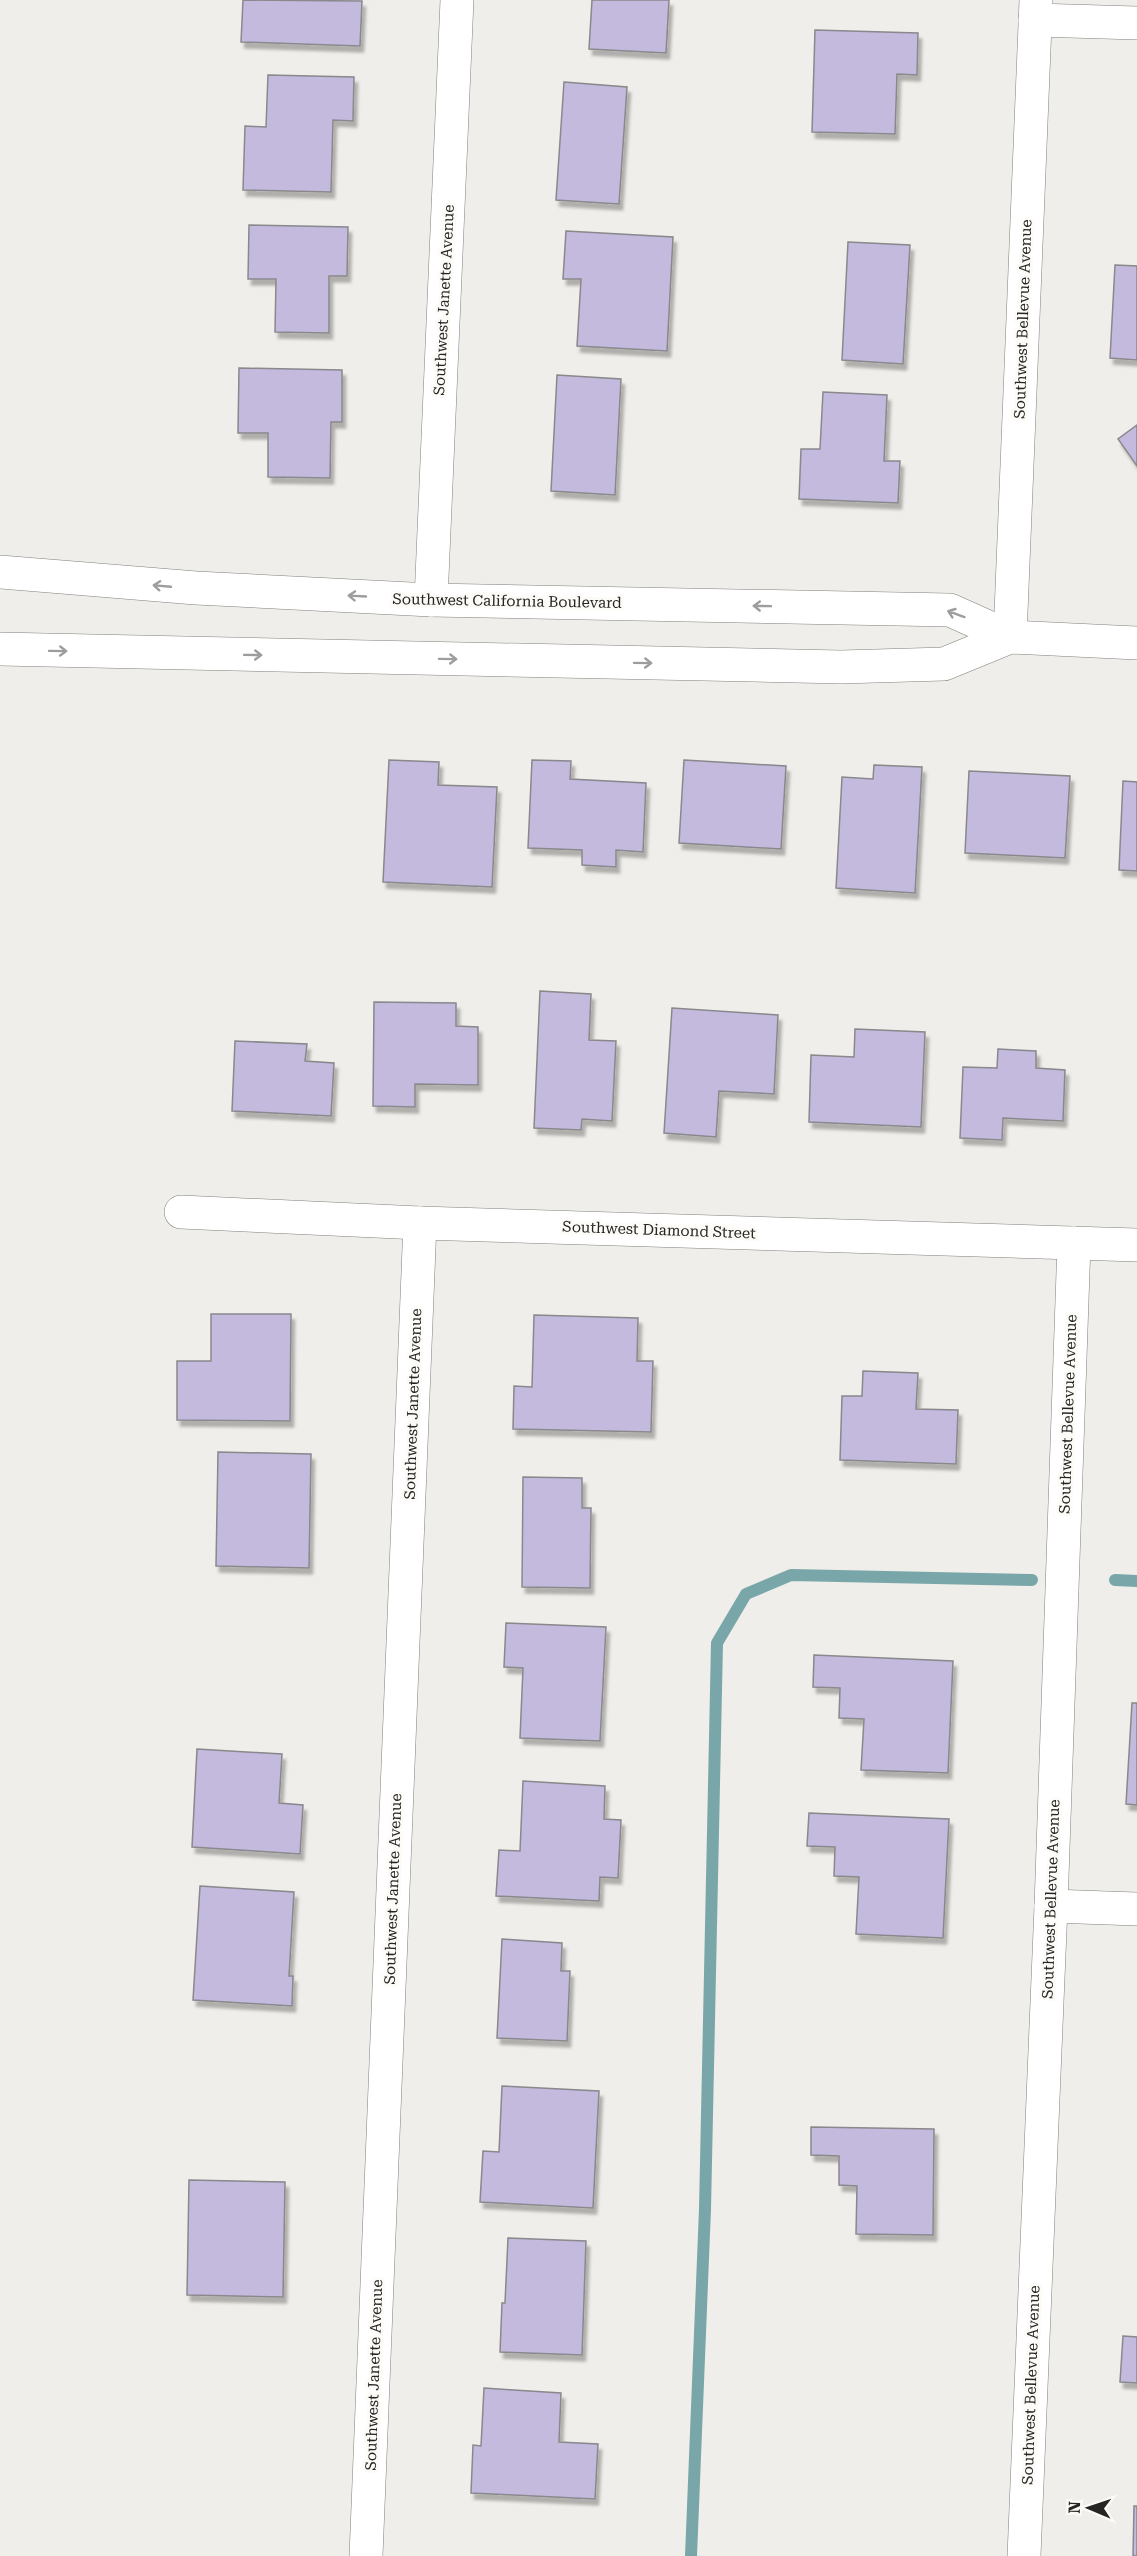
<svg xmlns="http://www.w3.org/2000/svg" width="1137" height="2556" font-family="'Roboto Serif',serif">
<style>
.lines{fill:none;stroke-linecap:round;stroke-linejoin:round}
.stream{stroke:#79a7a9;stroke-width:12}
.building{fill:#c3badd;stroke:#89888c;stroke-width:1.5;filter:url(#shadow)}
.minor-casing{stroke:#81807c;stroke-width:34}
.minor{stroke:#fff;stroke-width:33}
.oneway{stroke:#9d9d9c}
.labels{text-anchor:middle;stroke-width:6;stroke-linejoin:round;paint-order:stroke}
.street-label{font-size:15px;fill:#262523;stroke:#fdfbf7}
</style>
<defs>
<filter id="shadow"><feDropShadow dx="3.5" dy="6" stdDeviation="1.5" flood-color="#0004"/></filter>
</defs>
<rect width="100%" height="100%" fill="#f0eeea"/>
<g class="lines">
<g class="stream">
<polyline points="1115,1580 1137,1581"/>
<polyline points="691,2556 705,2209 717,1643 746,1594 791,1575 1032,1580"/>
</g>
</g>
<g class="building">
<polygon points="243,0 362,1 360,46 241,42"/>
<polygon points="592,0 669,0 666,53 589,49"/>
<polygon points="815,30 918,33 917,75 897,74 895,134 812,132"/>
<polygon points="268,75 354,77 353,121 333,120 331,192 243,190 245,126 266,127"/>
<polygon points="564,82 627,87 619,204 556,200"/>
<polygon points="249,225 348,227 347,276 329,276 329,333 275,332 276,279 248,279"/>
<polygon points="566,231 673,237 667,351 577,346 581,279 563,279"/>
<polygon points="848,242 910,245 903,364 842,360"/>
<polygon points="1115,265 1137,266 1137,360 1110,358"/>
<polygon points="239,368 342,370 342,422 331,422 330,478 268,477 268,433 238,433"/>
<polygon points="557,375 621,379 615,495 551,491"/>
<polygon points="823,392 887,395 884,461 900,461 898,503 799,499 801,449 820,449"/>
<polygon points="1137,425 1137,466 1118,439"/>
<polygon points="389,760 439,762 438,785 497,787 492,887 383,882"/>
<polygon points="532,760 571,761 570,779 646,783 643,852 616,850 616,867 582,865 582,850 528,848"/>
<polygon points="684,760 786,766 781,849 679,843"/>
<polygon points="874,765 922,767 915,893 836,888 842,777 873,779"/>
<polygon points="969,771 1070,776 1065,858 965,853"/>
<polygon points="1123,781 1137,782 1137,871 1119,870"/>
<polygon points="540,991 591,994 589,1040 616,1041 612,1121 582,1119 581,1130 534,1128"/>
<polygon points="374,1002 456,1003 456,1026 478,1027 478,1085 415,1084 415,1107 373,1106"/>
<polygon points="672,1008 778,1015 774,1094 719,1091 716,1137 664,1133"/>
<polygon points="855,1029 925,1032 921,1127 809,1122 811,1055 854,1057"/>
<polygon points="235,1041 307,1044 305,1061 334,1063 331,1116 232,1111"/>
<polygon points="998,1049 1036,1051 1036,1068 1065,1070 1063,1121 1003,1118 1002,1140 960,1138 963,1067 997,1068"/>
<polygon points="211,1314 291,1314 290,1421 177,1420 177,1361 211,1361"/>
<polygon points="534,1315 638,1318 637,1361 653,1361 651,1432 513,1429 514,1386 532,1387"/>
<polygon points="863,1371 918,1373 916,1409 958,1410 956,1464 840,1460 842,1396 862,1396"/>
<polygon points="218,1452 311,1454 309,1568 216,1566"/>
<polygon points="523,1477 582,1478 582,1508 591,1508 590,1588 522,1587"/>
<polygon points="506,1623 606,1627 600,1741 520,1738 523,1668 504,1667"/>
<polygon points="814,1655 953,1661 948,1773 861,1770 864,1719 839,1718 840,1688 813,1687"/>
<polygon points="1132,1703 1137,1703 1137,1805 1126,1804"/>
<polygon points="197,1749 282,1754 279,1803 303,1805 300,1854 192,1847"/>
<polygon points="523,1781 605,1786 604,1819 621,1820 618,1878 600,1877 599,1901 496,1896 499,1850 520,1851"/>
<polygon points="809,1813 949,1819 943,1938 856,1934 859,1877 834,1876 835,1847 807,1846"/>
<polygon points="200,1886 294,1892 289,1976 293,1976 292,2006 193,2000"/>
<polygon points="502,1939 562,1943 561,1971 570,1971 567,2041 497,2038"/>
<polygon points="502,2086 599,2091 593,2208 480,2202 483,2151 499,2152"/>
<polygon points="811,2127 934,2129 933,2235 856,2234 857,2186 839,2185 839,2156 811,2155"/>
<polygon points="189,2180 285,2182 283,2297 187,2295"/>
<polygon points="508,2238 586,2241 582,2355 500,2352 502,2303 505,2303"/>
<polygon points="1123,2336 1137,2337 1137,2383 1120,2382"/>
<polygon points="484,2388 561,2393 559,2442 598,2444 595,2499 471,2493 473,2445 481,2446"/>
<polygon points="1134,2506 1137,2506 1137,2556 1133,2556"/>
</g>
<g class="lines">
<g class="minor-casing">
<g id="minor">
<polyline points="1035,20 1137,23"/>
<polyline points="0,572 196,588 431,600 950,610 1010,637 1137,643"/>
<polyline points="431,600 457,0"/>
<polyline points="1010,637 1036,0"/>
<polyline points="0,649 841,667 944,664 1010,637"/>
<polyline points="181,1212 420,1223 1137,1245"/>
<polyline points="1051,1906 1137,1909"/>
<polyline points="366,2556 420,1223"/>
<polyline points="1024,2556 1051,1906 1074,1243"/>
</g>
</g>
<use href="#minor" class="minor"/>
</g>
<defs><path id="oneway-shaft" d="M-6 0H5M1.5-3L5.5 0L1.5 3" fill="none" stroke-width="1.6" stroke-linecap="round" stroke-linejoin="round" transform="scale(1.5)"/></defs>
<g class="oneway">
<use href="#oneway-shaft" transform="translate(162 586) rotate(-175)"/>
<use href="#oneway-shaft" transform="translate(357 596) rotate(-177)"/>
<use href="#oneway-shaft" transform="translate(762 606) rotate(-179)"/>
<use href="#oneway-shaft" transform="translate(956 614) rotate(-160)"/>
<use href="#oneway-shaft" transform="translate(58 651) rotate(1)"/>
<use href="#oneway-shaft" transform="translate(253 655) rotate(1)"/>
<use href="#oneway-shaft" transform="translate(448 659) rotate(1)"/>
<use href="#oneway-shaft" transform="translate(643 663) rotate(1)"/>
</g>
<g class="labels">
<g class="street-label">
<text transform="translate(444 300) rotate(-87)" y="5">Southwest Janette Avenue</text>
<text transform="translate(1023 319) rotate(-88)" y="5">Southwest Bellevue Avenue</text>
<text transform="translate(507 601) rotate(1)" y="5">Southwest California Boulevard</text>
<text transform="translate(659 1230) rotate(2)" y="5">Southwest Diamond Street</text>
<text transform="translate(413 1404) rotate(-88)" y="5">Southwest Janette Avenue</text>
<text transform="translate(1068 1414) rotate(-88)" y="5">Southwest Bellevue Avenue</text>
<text transform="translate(393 1889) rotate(-88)" y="5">Southwest Janette Avenue</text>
<text transform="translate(1051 1899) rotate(-88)" y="5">Southwest Bellevue Avenue</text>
<text transform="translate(374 2375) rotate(-88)" y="5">Southwest Janette Avenue</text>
<text transform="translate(1031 2385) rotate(-88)" y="5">Southwest Bellevue Avenue</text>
</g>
</g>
<g transform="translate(1089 2508) rotate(272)" stroke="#fdfbf7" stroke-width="4.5" paint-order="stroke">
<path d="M0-4.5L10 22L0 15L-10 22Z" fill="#262523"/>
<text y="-9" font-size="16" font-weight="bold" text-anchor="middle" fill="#262523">N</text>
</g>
</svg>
